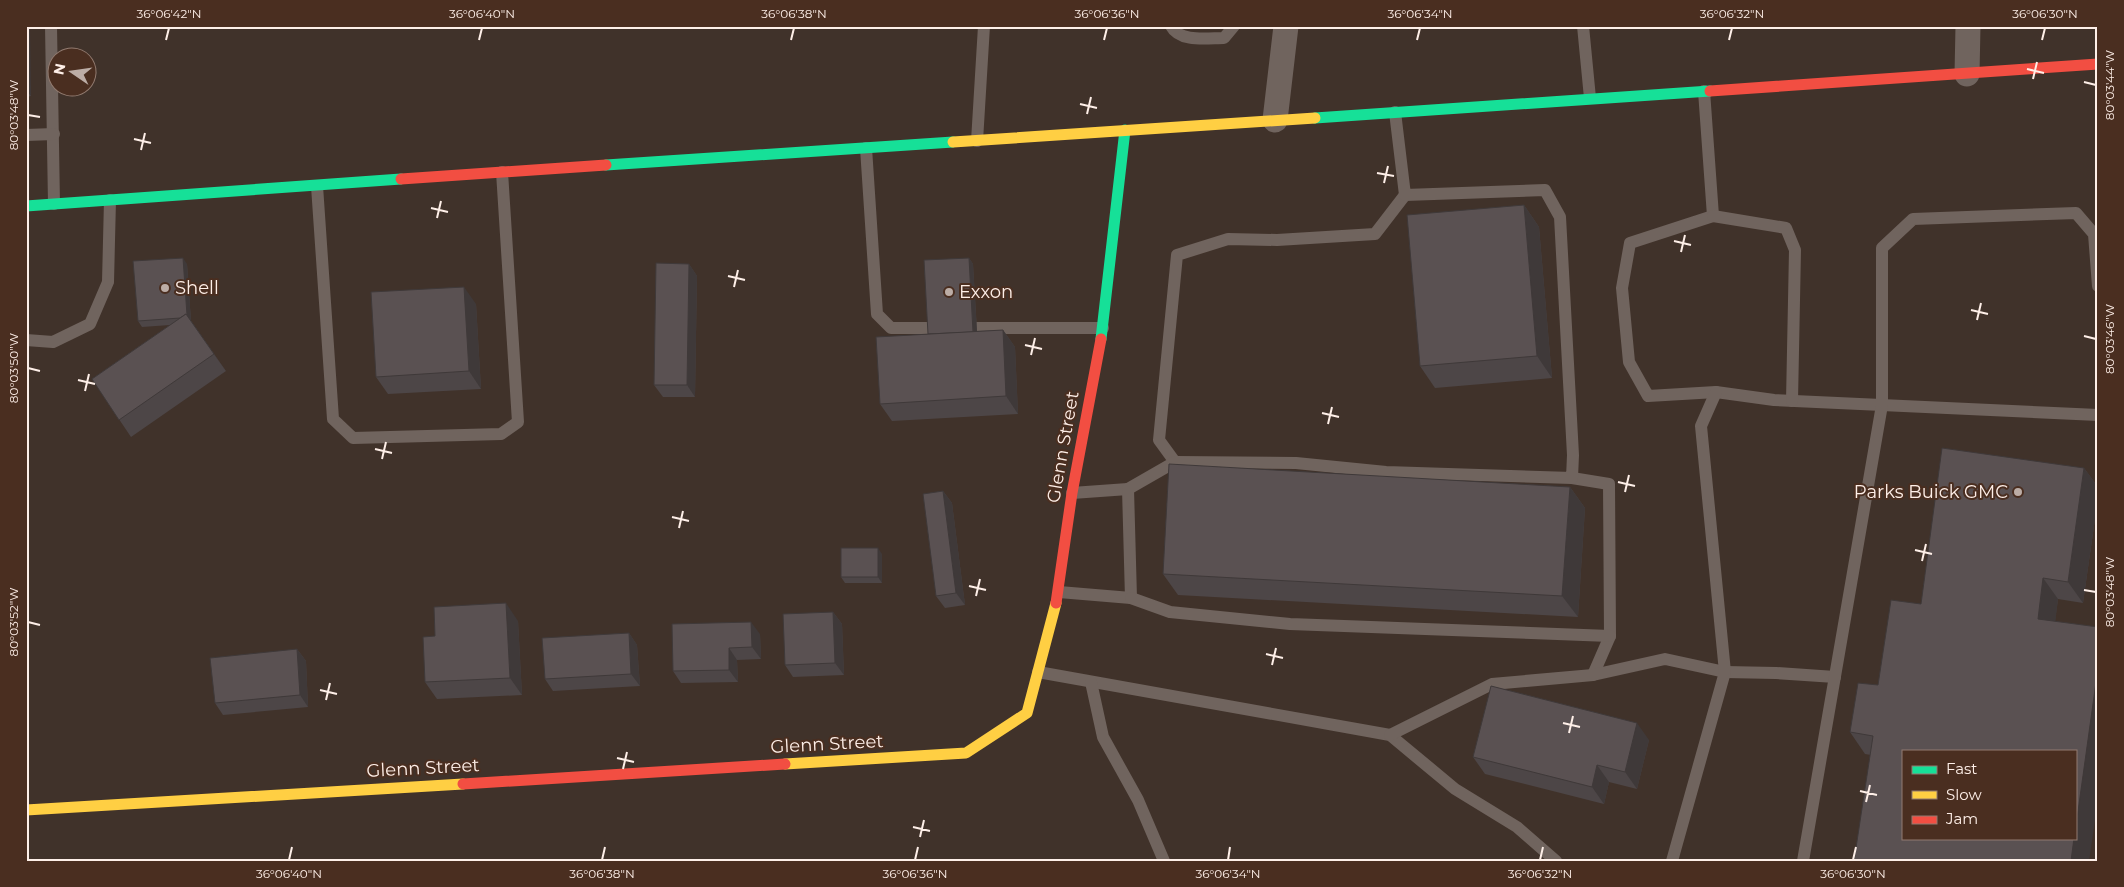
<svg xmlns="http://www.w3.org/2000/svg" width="2124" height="887" font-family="Montserrat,sans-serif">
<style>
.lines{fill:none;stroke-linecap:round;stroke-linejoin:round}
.lane{stroke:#70645e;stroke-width:12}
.street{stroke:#70645e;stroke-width:25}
.fast{stroke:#16e098;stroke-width:11}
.slow{stroke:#ffcf43;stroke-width:11}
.jam{stroke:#f24e42;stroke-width:11}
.wall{fill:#4d4647}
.shaded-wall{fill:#3f3939}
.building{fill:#5a5152;stroke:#3f3939}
.ticks{fill:none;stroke:#feefe8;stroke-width:2}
.poi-dot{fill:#bcada6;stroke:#4a2e20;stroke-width:2}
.labels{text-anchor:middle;stroke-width:4;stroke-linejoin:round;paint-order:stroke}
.poi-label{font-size:18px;fill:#feefe8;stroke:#4a2e20;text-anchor:start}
.street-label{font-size:18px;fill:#feefe8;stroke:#4a2e20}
.neatline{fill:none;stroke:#feefe8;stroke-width:2}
.ticks-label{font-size:12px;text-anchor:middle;fill:#feefe8}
</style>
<rect width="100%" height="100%" fill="#40322a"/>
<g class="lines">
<g class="lane">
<polyline points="51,26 54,204"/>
<path d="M1171,26c9,17 37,12 53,12l10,-12"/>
<polyline points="1583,26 1590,98"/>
<polyline points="1704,91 1713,216 1630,243 1622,288 1629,362 1648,396 1716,392 1774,400 2098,415"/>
<polyline points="26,135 54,134"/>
<polyline points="977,141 984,26"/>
<polyline points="866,148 877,314 891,328 1103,328"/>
<polyline points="317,186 333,419 353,438 501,434 518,422 502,172"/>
<polyline points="1713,216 1786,228 1795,250 1792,401"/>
<polyline points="26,340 53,342 90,324 108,282 110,200"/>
<polyline points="1175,462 1159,440 1177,255 1228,239 1277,240 1375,234 1405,195"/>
<polyline points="1572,478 1609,484 1610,636 1593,675"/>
<polyline points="1072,493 1128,489"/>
<polyline points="1059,592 1131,598 1128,489 1175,462 1296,463 1386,472 1572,478 1573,455 1560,217 1545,190 1405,195 1395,112"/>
<polyline points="1131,598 1170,612 1290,624 1610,636"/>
<polyline points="1038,672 1390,735 1455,789 1517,827 1556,861"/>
<polyline points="1091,682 1103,737 1138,800 1164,861"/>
<polyline points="1390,735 1492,684 1593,675 1665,659 1725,672 1776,673 1835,677"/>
<polyline points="1672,861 1725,672 1701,426 1716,392"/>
<polyline points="1803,861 1882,405 1882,248 1913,219 2076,213 2094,234 2098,286"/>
</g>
<g class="street">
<polyline points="1967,74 1968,26"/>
<polyline points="1275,120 1286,26"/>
</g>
<g class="fast">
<polyline points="1315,118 1710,91"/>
<polyline points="606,165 953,142"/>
<polyline points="26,206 401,179"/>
<polyline points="1101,339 1125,130"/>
</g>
<g class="slow">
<polyline points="953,142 1315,118"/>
<polyline points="785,764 966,753 1027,713 1056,603"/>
<polyline points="26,810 463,784"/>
</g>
<g class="jam">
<polyline points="1710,91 2098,64"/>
<polyline points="401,179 606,165"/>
<polyline points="1056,603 1072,493 1101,339"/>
<polyline points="463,784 785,764"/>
</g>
</g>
<g class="wall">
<polygon points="26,26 31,96 26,97"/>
<polygon points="1524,205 1539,227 1552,378 1435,388 1420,366"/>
<polygon points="969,258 973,264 977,331 1003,330 1015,347 1018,414 892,421 880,404 928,334"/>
<polygon points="187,264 191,321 226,371 131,437 92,379 170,325 142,327 138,321"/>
<polygon points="689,264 697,276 695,397 663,397 654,385"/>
<polygon points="476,304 481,389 388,394 376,377"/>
<polygon points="2084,468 2098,487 2098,498 2083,603 2058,599 2055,621 1871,755 1865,754 1850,732 1878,685 1921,604"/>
<polygon points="1570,487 1585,508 1578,617 1178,595 1163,574"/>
<polygon points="943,491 952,503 965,605 945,608 936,596"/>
<polygon points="882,554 882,583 845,583 841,577"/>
<polygon points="833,612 842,624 844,675 793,677 785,665"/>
<polygon points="518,621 522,695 437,699 425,682"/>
<polygon points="629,633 637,645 640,686 553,691 545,679"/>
<polygon points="760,634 761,659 737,660 738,682 681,683 673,671"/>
<polygon points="297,649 306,661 308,707 223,715 215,703"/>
<polygon points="1649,740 1637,789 1609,782 1604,804 1485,774 1473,757"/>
</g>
<g class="shaded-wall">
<polygon points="26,26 30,26 31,96 26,90"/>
<polygon points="1524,205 1539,227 1552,378 1537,356"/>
<polygon points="183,258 187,264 191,321 226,371 191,322 187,317"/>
<polygon points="969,258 973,264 978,349 974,343"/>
<polygon points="689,264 697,276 695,397 687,385"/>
<polygon points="464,287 476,304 481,389 469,371"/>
<polygon points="1003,330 1015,347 1018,414 1006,396"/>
<polygon points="2084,468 2098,487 2098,498 2083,603 2068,582"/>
<polygon points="1570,487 1585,508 1578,617 1562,596"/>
<polygon points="943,491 952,503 965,605 956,593"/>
<polygon points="878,548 882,554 882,583 878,577"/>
<polygon points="2043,578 2058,599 2053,641 2038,619"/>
<polygon points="506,603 518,621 522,695 510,678"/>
<polygon points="833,612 842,624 844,675 835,663"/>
<polygon points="751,622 760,634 761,659 752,647"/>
<polygon points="629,633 637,645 640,686 631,674"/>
<polygon points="729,648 737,660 738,682 729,670"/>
<polygon points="297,649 306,661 308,707 300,695"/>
<polygon points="2098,668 2098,800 2089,861 2071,861 2074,838 2075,838 2075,833"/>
<polygon points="1637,723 1649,740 1637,789 1625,772"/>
<polygon points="1597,765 1609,782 1604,804 1592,787"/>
</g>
<g class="building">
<polygon points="1524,205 1537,356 1420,366 1407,215"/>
<polygon points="183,258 187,315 186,314 180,318 138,321 133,261"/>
<polygon points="969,258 973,332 928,334 924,260"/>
<polygon points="656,263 689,264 687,385 654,385"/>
<polygon points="464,287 469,371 376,377 371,292"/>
<polygon points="186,314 214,354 119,420 92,379"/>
<polygon points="1003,330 1006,396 880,404 876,337"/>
<polygon points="1942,448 2084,468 2068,582 2043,578 2038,619 2098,627 2098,668 2075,833 2075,751 1903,751 1903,838 2074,838 2071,861 1854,861 1873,736 1850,732 1858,683 1878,685 1891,600 1921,604"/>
<polygon points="1169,464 1570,487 1562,596 1163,574"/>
<polygon points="943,491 956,593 936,596 923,494"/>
<rect x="841" y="548" width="37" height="29"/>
<polygon points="506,603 510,678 425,682 423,637 435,636 434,607"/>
<polygon points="833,612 835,663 785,665 783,614"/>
<polygon points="751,622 752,647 729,648 729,670 673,671 672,624"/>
<polygon points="629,633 631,674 545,679 542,638"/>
<polygon points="297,649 300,695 215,703 210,658"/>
<polygon points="1491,686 1637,723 1625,772 1597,765 1592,787 1473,757"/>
</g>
<path class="ticks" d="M166,40l3,-12M479,40l3,-12M791,40l3,-12M1104,40l3,-12M1417,40l3,-12M1729,40l3,-12M2042,40l3,-12M2027,69l17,4M2033,79l4,-17M2084,82l12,3M1080,104l17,4M1087,114l4,-17M28,115l12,2M134,139l17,4M141,150l4,-17M1377,173l17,3M1384,183l4,-17M431,208l17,4M437,218l4,-17M1674,241l17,4M1681,252l4,-17M728,276l17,4M734,287l4,-17M1971,310l17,4M1977,320l4,-17M2084,336l12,3M1025,345l17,4M1031,355l4,-17M28,368l12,3M78,380l17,4M85,391l4,-17M1322,413l17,4M1328,424l4,-17M375,449l17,4M382,459l4,-17M1618,482l17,4M1625,492l4,-17M672,517l17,4M679,528l4,-17M1915,550l17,4M1922,561l4,-17M969,586l17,4M2084,590l12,2M976,596l4,-17M28,622l12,3M1266,654l17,4M1272,665l4,-17M320,690l17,4M326,700l4,-17M1563,723l17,4M1569,733l4,-17M617,758l17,4M623,769l4,-17M1860,791l17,4M1866,802l4,-17M913,827l17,4M920,837l4,-17M289,860l3,-13M602,860l3,-13M915,860l3,-13M1228,860l2,-13M1540,860l3,-13M1853,860l3,-13"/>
<g class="poi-dot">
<circle cx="165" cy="288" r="5"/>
<circle cx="949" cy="292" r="5"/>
<circle cx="2018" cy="492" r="5"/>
</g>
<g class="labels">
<g class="poi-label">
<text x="175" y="294">Shell</text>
<text x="959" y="298">Exxon</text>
<text x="2008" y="498" text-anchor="end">Parks Buick GMC</text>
</g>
<g class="street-label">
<text transform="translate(1063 447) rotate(-80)" y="6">Glenn Street</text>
<text transform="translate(827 744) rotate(-3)" y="6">Glenn Street</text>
<text transform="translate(423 768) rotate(-3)" y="6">Glenn Street</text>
</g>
</g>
<rect width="2124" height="887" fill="none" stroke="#4a2e20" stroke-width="55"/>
<rect x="1902" y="750" width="175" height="90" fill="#4a2e20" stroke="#927b70"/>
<rect x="1912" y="766" width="25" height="8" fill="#16e098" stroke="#927b70"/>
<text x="1946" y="774" font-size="15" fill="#feefe8">Fast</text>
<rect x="1912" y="791" width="25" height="8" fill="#ffcf43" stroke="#927b70"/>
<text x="1946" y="800" font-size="15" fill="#feefe8">Slow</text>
<rect x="1912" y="816" width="25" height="8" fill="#f24e42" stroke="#927b70"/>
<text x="1946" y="824" font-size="15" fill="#feefe8">Jam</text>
<g transform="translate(72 72) rotate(283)"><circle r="24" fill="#4a2e20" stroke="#927b70"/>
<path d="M0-4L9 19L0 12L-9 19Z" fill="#bcada6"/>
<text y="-8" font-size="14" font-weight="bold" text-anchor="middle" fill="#feefe8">N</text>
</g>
<rect x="28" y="28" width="2068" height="832" class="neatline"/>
<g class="ticks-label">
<text x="169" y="18">36°06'42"N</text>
<text x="482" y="18">36°06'40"N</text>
<text x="794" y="18">36°06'38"N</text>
<text x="1107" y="18">36°06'36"N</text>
<text x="1420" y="18">36°06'34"N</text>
<text x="1732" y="18">36°06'32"N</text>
<text x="2045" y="18">36°06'30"N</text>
<text transform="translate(2110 85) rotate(-90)" y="4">80°03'44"W</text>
<text transform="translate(14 115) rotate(-90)" y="4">80°03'48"W</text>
<text transform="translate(2110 339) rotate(-90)" y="4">80°03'46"W</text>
<text transform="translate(14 368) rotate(-90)" y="4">80°03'50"W</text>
<text transform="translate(2110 592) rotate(-90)" y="4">80°03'48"W</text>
<text transform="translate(14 622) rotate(-90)" y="4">80°03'52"W</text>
<text x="289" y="878">36°06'40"N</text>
<text x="602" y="878">36°06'38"N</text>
<text x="915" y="878">36°06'36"N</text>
<text x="1228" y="878">36°06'34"N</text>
<text x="1540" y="878">36°06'32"N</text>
<text x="1853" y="878">36°06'30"N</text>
</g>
</svg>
